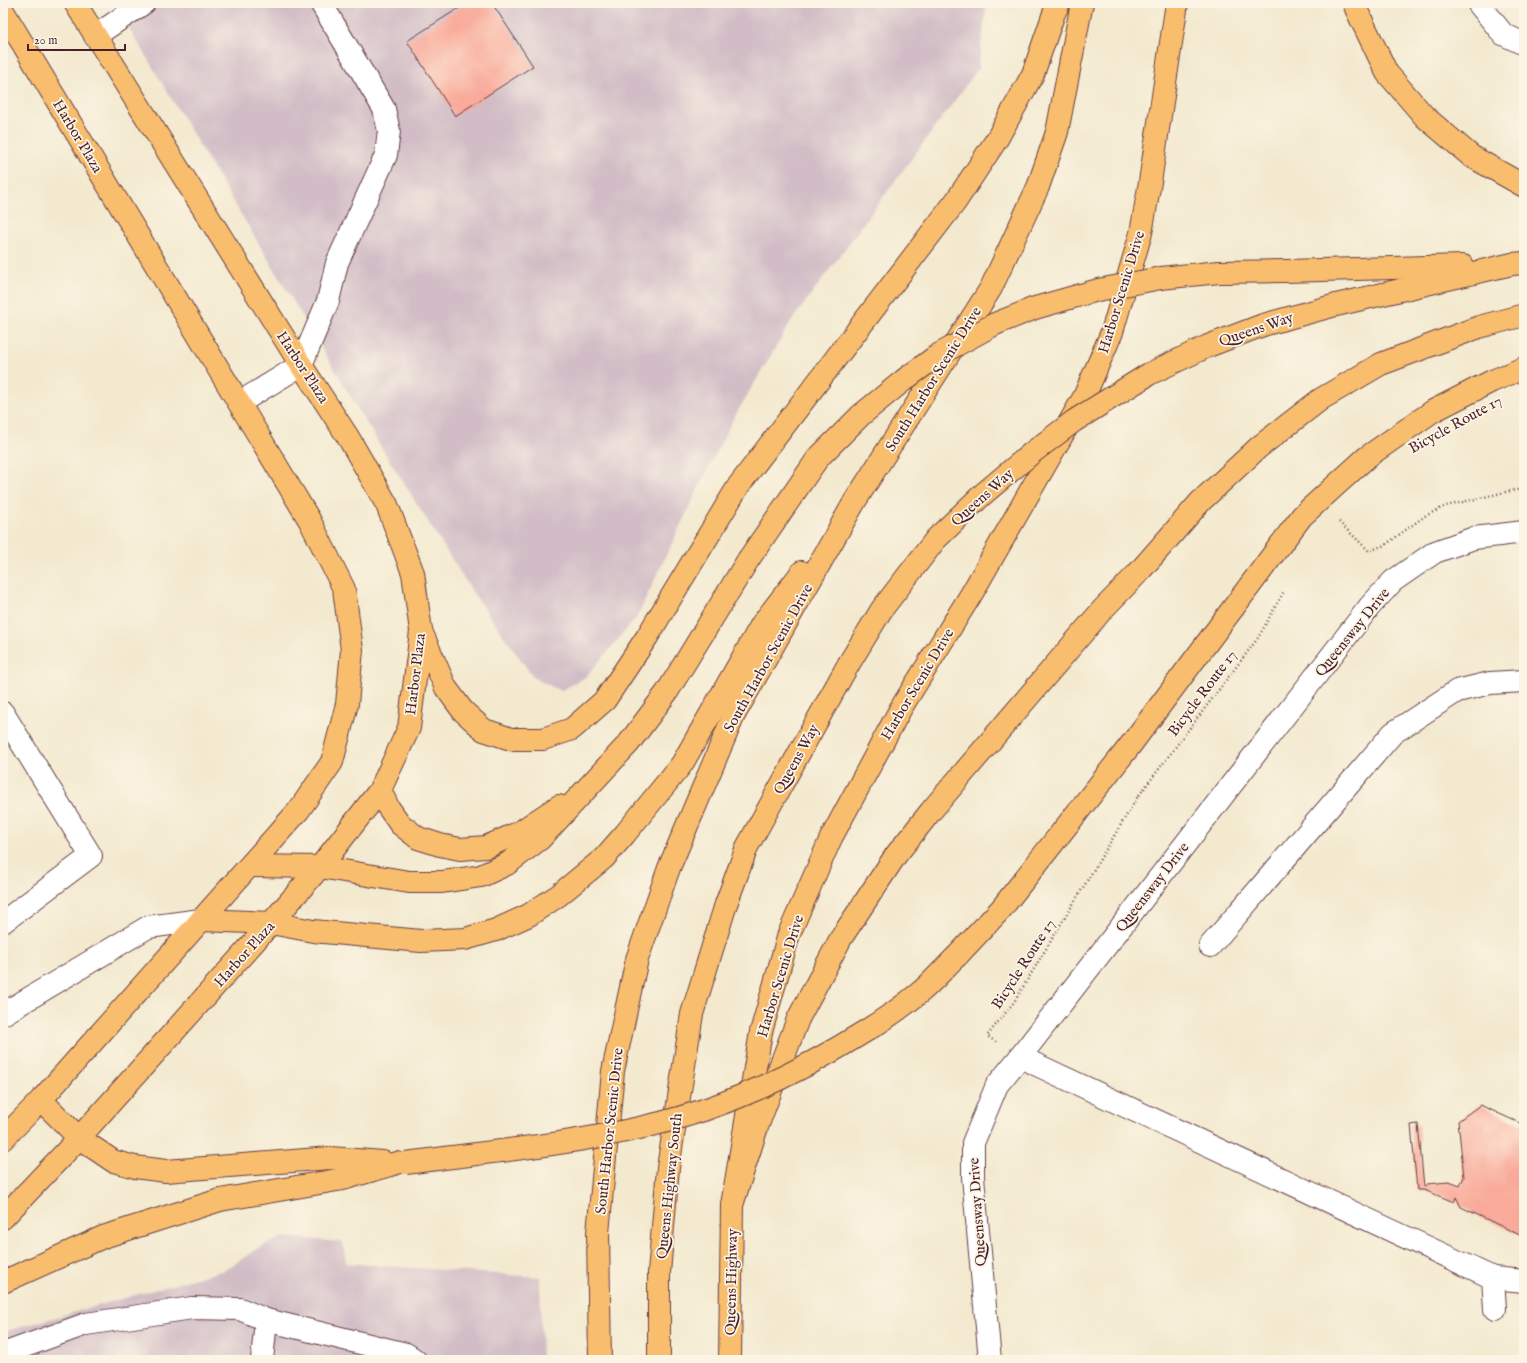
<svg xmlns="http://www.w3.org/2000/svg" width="1527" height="1363" font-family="'IM FELL English',serif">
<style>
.industrial{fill:#d2bdc6}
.building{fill:#f9aa9a}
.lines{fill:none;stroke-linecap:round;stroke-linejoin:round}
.minor-casing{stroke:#633d44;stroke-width:24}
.major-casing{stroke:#633d44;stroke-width:24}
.highway-casing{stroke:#633d44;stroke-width:24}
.path{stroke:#633d44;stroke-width:2.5;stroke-dasharray:1 3;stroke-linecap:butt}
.minor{stroke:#fff;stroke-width:22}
.major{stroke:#f9be6d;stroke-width:22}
.highway{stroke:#f9be6d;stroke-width:22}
.major-bridge-casing{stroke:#633d44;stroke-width:24;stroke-linecap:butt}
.major-bridge{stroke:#f9be6d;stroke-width:22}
.labels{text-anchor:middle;stroke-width:3.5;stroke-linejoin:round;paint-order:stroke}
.street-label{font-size:15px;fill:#4a1f2b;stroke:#fcf5e5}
</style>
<rect width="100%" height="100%" fill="#fcf5e5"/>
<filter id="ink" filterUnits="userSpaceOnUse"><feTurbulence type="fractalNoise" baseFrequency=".025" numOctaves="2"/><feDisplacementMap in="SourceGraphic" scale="8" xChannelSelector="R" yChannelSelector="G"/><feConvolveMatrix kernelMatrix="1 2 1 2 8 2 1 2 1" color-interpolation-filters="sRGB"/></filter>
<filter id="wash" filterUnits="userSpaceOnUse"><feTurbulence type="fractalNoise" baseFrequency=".012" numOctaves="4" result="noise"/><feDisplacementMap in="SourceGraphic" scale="16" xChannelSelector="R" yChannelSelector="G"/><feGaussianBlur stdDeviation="0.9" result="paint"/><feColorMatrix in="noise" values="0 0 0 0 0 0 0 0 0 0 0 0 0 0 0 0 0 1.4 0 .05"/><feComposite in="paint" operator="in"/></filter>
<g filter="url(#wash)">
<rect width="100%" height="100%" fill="#f3e9cf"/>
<g class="industrial">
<polygon points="114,3 987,3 978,69 790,323 733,419 692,501 637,617 587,676 561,691 534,678 473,593 381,447"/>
<polygon points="283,1237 343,1242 346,1263 540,1277 542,1360 3,1360 3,1332 225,1270 262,1246"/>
</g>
<g id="blocks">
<g class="building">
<polygon points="467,3 492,3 533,66 455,116 407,41"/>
<polygon points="1480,1105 1524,1125 1524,1237 1461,1207 1456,1197 1454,1202 1424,1190 1417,1190 1411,1125 1418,1124 1424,1187 1427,1184 1449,1182 1460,1186 1464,1177 1458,1121"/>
</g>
</g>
</g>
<g filter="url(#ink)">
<use href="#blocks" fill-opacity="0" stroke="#633d44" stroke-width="1"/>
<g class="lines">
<g class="minor-casing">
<g id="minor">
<polyline points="1478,3 1503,34 1524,44"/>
<polyline points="95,36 144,3"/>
<polyline points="239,403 301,365 328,301 337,263 386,155 389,131 384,109 321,3"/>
<polyline points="3,713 91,856 3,922"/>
<polyline points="1210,946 1393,733 1457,691 1490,683 1524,681"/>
<polyline points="3,1014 148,927 201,920"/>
<polyline points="1020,1057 1493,1278 1495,1309"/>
<polyline points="1493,1278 1524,1281"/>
<polyline points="3,1354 86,1324 192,1308 240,1309 266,1320 406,1354 415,1360"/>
<polyline points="262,1360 266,1320"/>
<polyline points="990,1360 973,1177 973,1143 997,1085 1020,1057 1370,606 1393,581 1435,552 1474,538 1524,532"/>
</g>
</g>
<g class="major-casing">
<g id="major">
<polyline points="3,11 310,521 344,589 352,650 347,704 332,762 299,810 41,1100 3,1139"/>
<polyline points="1286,271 1463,266"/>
<polyline points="1263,325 1336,305 1512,264 1524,263"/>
<polyline points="380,790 388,807 400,824 418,838 440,845 460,849 486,847 520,832 559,806"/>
<polyline points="250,866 320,867 409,882 442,882 481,876 507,864 540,839 629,743 667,692 748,560"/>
<polyline points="957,956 1001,909 1129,747 1302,516 1367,457 1433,411 1492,381 1524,368"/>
<polyline points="41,1100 79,1138 113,1161 135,1167 166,1171 330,1158 383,1162"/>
<polyline points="3,1218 79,1138 271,923 320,867 380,790 409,728 421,631 413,573 387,505 348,437 301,365 75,3"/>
<polyline points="3,1282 103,1237 220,1200 343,1179 397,1163"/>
<polyline points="659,1360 659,1273 668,1168 692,1014 726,904 747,847 848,665"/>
<polyline points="730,1360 732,1205 757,1127 798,1019 841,938 896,855 931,811 1103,609 1138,573 1201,501 1259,447 1321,399 1381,364 1479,327 1524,315"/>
</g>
</g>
<g class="highway-casing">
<g id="highway">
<polyline points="1354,3 1357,11 1387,73 1425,117 1471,156 1524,186"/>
<polyline points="421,631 446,688 463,711 484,730 511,739 543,739 572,729 605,700 647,637 739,485 956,201 997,139 1033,74 1054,13 1059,3"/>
<polyline points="201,920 271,923 313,931 421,941 465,939 496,930 529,915 559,895 604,858 625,834 682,764 762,624 802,572"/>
<polyline points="732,1205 761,1032 789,934 831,838 901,708 972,593 1084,397 1112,332 1141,233 1150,182 1177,3"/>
<polyline points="600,1360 598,1233 613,1071 637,959 669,868 734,715 855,501 991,288 1038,187 1057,132 1082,3"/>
</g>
</g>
<g class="path">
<polyline points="1339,522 1369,551 1385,545 1425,516 1446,506 1510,491 1524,489"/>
<polyline points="996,1042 987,1036 1014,1002 1137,798 1258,638 1284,591"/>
</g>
<use href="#minor" class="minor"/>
<use href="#major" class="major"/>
<use href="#highway" class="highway"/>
<g class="major-bridge-casing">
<g id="major-bridge">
<polyline points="748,560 818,458 861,415 904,380 938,355 995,324 1035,308 1098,290 1161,278 1219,272 1286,271"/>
<polyline points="848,665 882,609 936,539 982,495 1033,452 1074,421 1149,374 1208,346 1263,325"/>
<path d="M406,1163c81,-11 163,-18 242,-37 77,-18 149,-52 216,-94 18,-11 37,-24 54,-38 14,-11 26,-26 39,-38"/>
</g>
</g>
<use href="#major-bridge" class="major-bridge"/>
</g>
</g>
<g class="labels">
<g class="street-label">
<text transform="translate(78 136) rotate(59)" y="5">Harbor Plaza</text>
<text transform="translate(1121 292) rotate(-73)" y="5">Harbor Scenic Drive</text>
<text transform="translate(1256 329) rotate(-19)" y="5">Queens Way</text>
<text transform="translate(303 367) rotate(57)" y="5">Harbor Plaza</text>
<text transform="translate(933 379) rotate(-58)" y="5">South Harbor Scenic Drive</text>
<text transform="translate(1455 424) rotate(-29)" y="5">Bicycle Route 17</text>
<text transform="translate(982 497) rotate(-42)" y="5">Queens Way</text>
<text transform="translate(1352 632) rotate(-51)" y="5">Queensway Drive</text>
<text transform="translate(768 658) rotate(-61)" y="5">South Harbor Scenic Drive</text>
<text transform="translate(415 674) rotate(-83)" y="5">Harbor Plaza</text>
<text transform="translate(917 684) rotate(-59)" y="5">Harbor Scenic Drive</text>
<text transform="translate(1202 693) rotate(-53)" y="5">Bicycle Route 17</text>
<text transform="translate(796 759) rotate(-61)" y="5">Queens Way</text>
<text transform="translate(1152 887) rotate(-52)" y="5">Queensway Drive</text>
<text transform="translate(244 954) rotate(-48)" y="5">Harbor Plaza</text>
<text transform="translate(1023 964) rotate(-57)" y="5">Bicycle Route 17</text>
<text transform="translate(780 976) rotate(-73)" y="5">Harbor Scenic Drive</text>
<text transform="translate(609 1131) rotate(-84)" y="5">South Harbor Scenic Drive</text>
<text transform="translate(669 1186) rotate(-84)" y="5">Queens Highway South</text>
<text transform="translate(977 1212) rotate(-94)" y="5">Queensway Drive</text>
<text transform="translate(731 1282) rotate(-89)" y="5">Queens Highway</text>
</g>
</g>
<rect width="1527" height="1363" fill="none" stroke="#fcf5e5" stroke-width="16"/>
<path d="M28 44v6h97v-6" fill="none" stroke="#4a1f2b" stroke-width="2"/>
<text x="34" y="44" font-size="12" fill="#4a1f2b" stroke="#fcf5e5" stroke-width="3" paint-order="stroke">20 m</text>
</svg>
